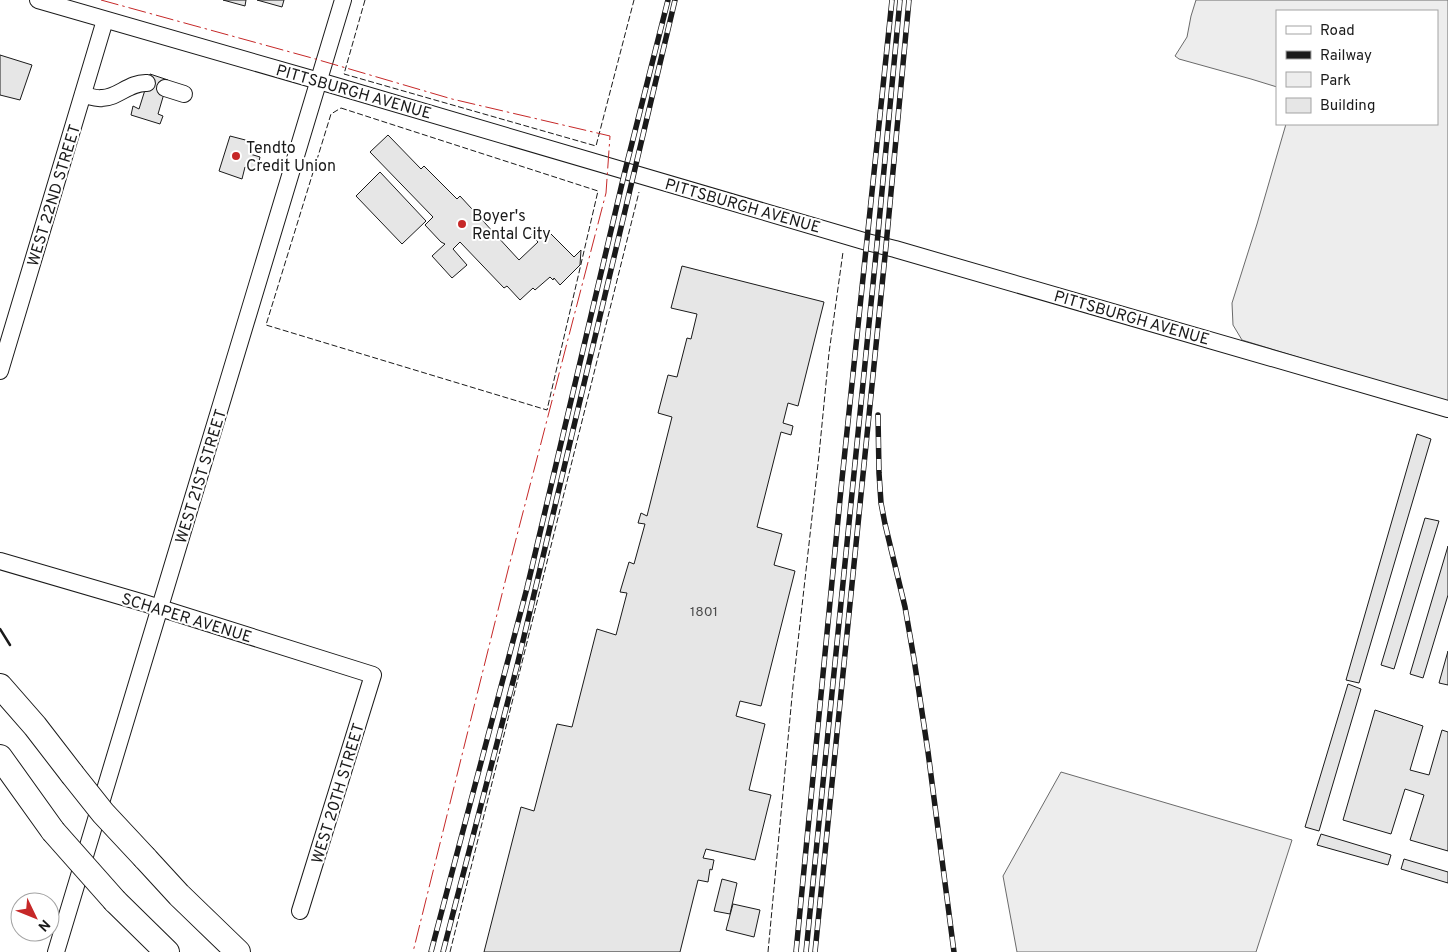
<svg xmlns="http://www.w3.org/2000/svg" width="1448" height="952" font-family="Overpass,sans-serif">
<style>
.green{fill:#ededed;stroke:#6a6a6a}
.building{fill:#e6e6e6;stroke:#1a1a1a}
.lines{fill:none;stroke-linecap:round;stroke-linejoin:round}
.minor-casing{stroke:#1a1a1a;stroke-width:18}
.highway-casing{stroke:#1a1a1a;stroke-width:26}
.minor{stroke:#fff;stroke-width:16}
.highway{stroke:#fff;stroke-width:24}
.rail-casing{stroke:#1a1a1a;stroke-width:5.5}
.rail{stroke:#fff;stroke-width:4;stroke-dasharray:11;stroke-linecap:butt}
.highway-bridge-casing{stroke:#1a1a1a;stroke-width:26;stroke-linecap:butt}
.highway-bridge{stroke:#fff;stroke-width:24}
.fence{stroke:#1a1a1a;stroke-width:1;stroke-dasharray:6 2.5;stroke-linecap:butt}
.wall{stroke:#1a1a1a;stroke-width:2.5}
.power{stroke:#c62828;stroke-width:1;stroke-dasharray:18 4 2.5 4;stroke-linecap:butt}
.poi-dot{fill:#c62828;stroke:#fff;stroke-width:2}
.labels{text-anchor:middle;stroke-width:4;stroke-linejoin:round;paint-order:stroke}
.number-label{font-size:14px;fill:#4d4d4d}
.street-label{font-size:16px;fill:#1a1a1a;stroke:#fff}
.poi-label{font-size:16px;fill:#1a1a1a;stroke:#fff;text-anchor:start}
</style>
<rect width="100%" height="100%" fill="#fff"/>
<g class="green">
<polygon points="1196,0 1448,0 1448,403 1242,340 1233,325 1232,303 1257,224 1286,124 1437,124 1437,11 1277,11 1277,87 1251,79 1179,59 1175,56 1187,37 1191,16"/>
<polygon points="1061,772 1292,840 1256,952 1017,952 1003,876"/>
</g>
<g class="building">
<polygon points="223,0 246,0 245,6"/>
<polygon points="257,0 284,0 282,7"/>
<polygon points="0,55 32,65 20,100 0,95"/>
<polygon points="150,74 168,80 158,114 163,116 160,124 131,115 133,106 139,109"/>
<polygon points="388,135 421,169 424,166 457,199 460,196 519,260 538,242 531,235 539,227 546,234 549,232 574,257 581,250 580,265 560,285 554,278 553,280 550,277 535,290 533,288 520,300 507,286 504,288 460,242 453,249 467,265 452,278 432,256 445,244 441,242 425,225 433,217 370,152"/>
<polygon points="230,136 253,142 250,154 260,157 257,170 245,167 242,179 219,171"/>
<polygon points="380,172 426,221 402,244 356,196"/>
<polygon points="682,266 824,302 798,406 788,403 783,423 793,426 791,435 781,432 757,527 782,534 774,565 795,571 761,706 740,701 736,716 765,724 749,790 771,795 755,860 706,849 703,858 714,860 712,870 710,869 708,882 698,880 680,952 484,952 521,807 534,811 557,724 572,727 597,629 616,635 627,593 620,592 629,562 634,564 645,524 638,523 641,513 647,516 672,417 658,413 668,375 677,377 687,338 691,339 697,314 671,308"/>
<polygon points="1417,434 1431,439 1359,683 1346,680"/>
<polygon points="1425,518 1439,521 1394,669 1381,665"/>
<polygon points="1448,546 1448,595 1423,678 1410,674"/>
<polygon points="1448,651 1448,685 1439,683"/>
<polygon points="1348,684 1361,689 1319,831 1305,827"/>
<polygon points="1375,710 1423,726 1410,770 1429,775 1442,730 1448,732 1448,851 1410,840 1424,795 1405,789 1391,834 1343,820"/>
<polygon points="1321,834 1391,855 1388,865 1317,845"/>
<polygon points="1404,859 1448,872 1448,883 1401,869"/>
<polygon points="722,879 737,883 730,914 714,911"/>
<polygon points="733,904 760,910 754,937 726,930"/>
</g>
<g class="lines">
<g class="minor-casing">
<g id="minor">
<polyline points="38,0 319,81 867,242 895,249 1448,409"/>
<polyline points="165,88 184,94"/>
<path d="M83,95c6,1 13,4 19,3 16,0 27,-16 45,-15"/>
<polyline points="0,371 105,20"/>
<polyline points="0,561 144,603 373,675 300,911"/>
<polyline points="56,952 343,0"/>
</g>
</g>
<g class="highway-casing">
<g id="highway">
<polyline points="0,686 35,726 72,774"/>
<polyline points="0,757 53,831"/>
<polyline points="145,858 179,895 238,952"/>
<polyline points="115,901 167,952"/>
</g>
</g>
<use href="#minor" class="minor"/>
<use href="#highway" class="highway"/>
<g class="rail-casing">
<g id="rail">
<polyline points="878,415 879,473 881,503 885,524 905,607 914,659 928,752 954,952"/>
<polyline points="431,952 527,588 625,171 668,0"/>
<polyline points="443,952 517,666 675,0"/>
<polyline points="796,952 841,489 892,0"/>
<polyline points="806,952 877,244 900,0"/>
<polyline points="815,952 886,246 909,0"/>
</g>
</g>
<use href="#rail" class="rail"/>
<g class="highway-bridge-casing">
<g id="highway-bridge">
<polyline points="72,774 103,813 145,858"/>
<polyline points="53,831 115,901"/>
</g>
</g>
<use href="#highway-bridge" class="highway-bridge"/>
<g class="fence">
<polyline points="365,0 344,74 596,146 634,0"/>
<polygon points="341,108 598,191 547,410 266,325 331,114"/>
<polyline points="450,952 639,192"/>
<polyline points="768,952 793,686 819,455 829,353 843,252"/>
</g>
<polyline class="wall" points="0,629 10,645"/>
<polyline class="power" points="101,0 312,58 452,99 610,136 606,193 508,570 413,952"/>
</g>
<g class="poi-dot">
<circle cx="236" cy="156" r="5"/>
<circle cx="462" cy="224" r="5"/>
</g>
<g class="labels">
<g class="number-label">
<text x="704" y="616">1801</text>
</g>
<g class="street-label">
<text transform="translate(354 91) rotate(16)" y="6">PITTSBURGH AVENUE</text>
<text transform="translate(53 195) rotate(-73)" y="6">WEST 22ND STREET</text>
<text transform="translate(743 205) rotate(16)" y="6">PITTSBURGH AVENUE</text>
<text transform="translate(1132 317) rotate(16)" y="6">PITTSBURGH AVENUE</text>
<text transform="translate(200 476) rotate(-73)" y="6">WEST 21ST STREET</text>
<text transform="translate(187 617) rotate(17)" y="6">SCHAPER AVENUE</text>
<text transform="translate(337 793) rotate(-73)" y="6">WEST 20TH STREET</text>
</g>
<g class="poi-label">
<text x="246" y="153">Tendto<tspan x="246" dy="18">Credit Union</tspan></text>
<text x="472" y="221">Boyer's<tspan x="472" dy="18">Rental City</tspan></text>
</g>
</g>
<rect x="1276" y="10" width="162" height="115" fill="#ffffff" stroke="#a3a3a3"/>
<rect x="1286" y="26" width="25" height="8" fill="#ffffff" stroke="#a3a3a3"/>
<text x="1320" y="35" font-size="15" fill="#1a1a1a">Road</text>
<rect x="1286" y="51" width="25" height="8" fill="#1a1a1a" stroke="#a3a3a3"/>
<text x="1320" y="60" font-size="15" fill="#1a1a1a">Railway</text>
<rect x="1286" y="72" width="25" height="15" fill="#ededed" stroke="#a3a3a3"/>
<text x="1320" y="85" font-size="15" fill="#1a1a1a">Park</text>
<rect x="1286" y="98" width="25" height="15" fill="#e6e6e6" stroke="#a3a3a3"/>
<text x="1320" y="110" font-size="15" fill="#1a1a1a">Building</text>
<g transform="translate(35 917) rotate(133)"><circle r="24" fill="#ffffff" stroke="#a3a3a3"/>
<path d="M0-4L9 19L0 12L-9 19Z" fill="#c62828"/>
<text y="-8" font-size="14" font-weight="bold" text-anchor="middle" fill="#1a1a1a">N</text>
</g>
</svg>
